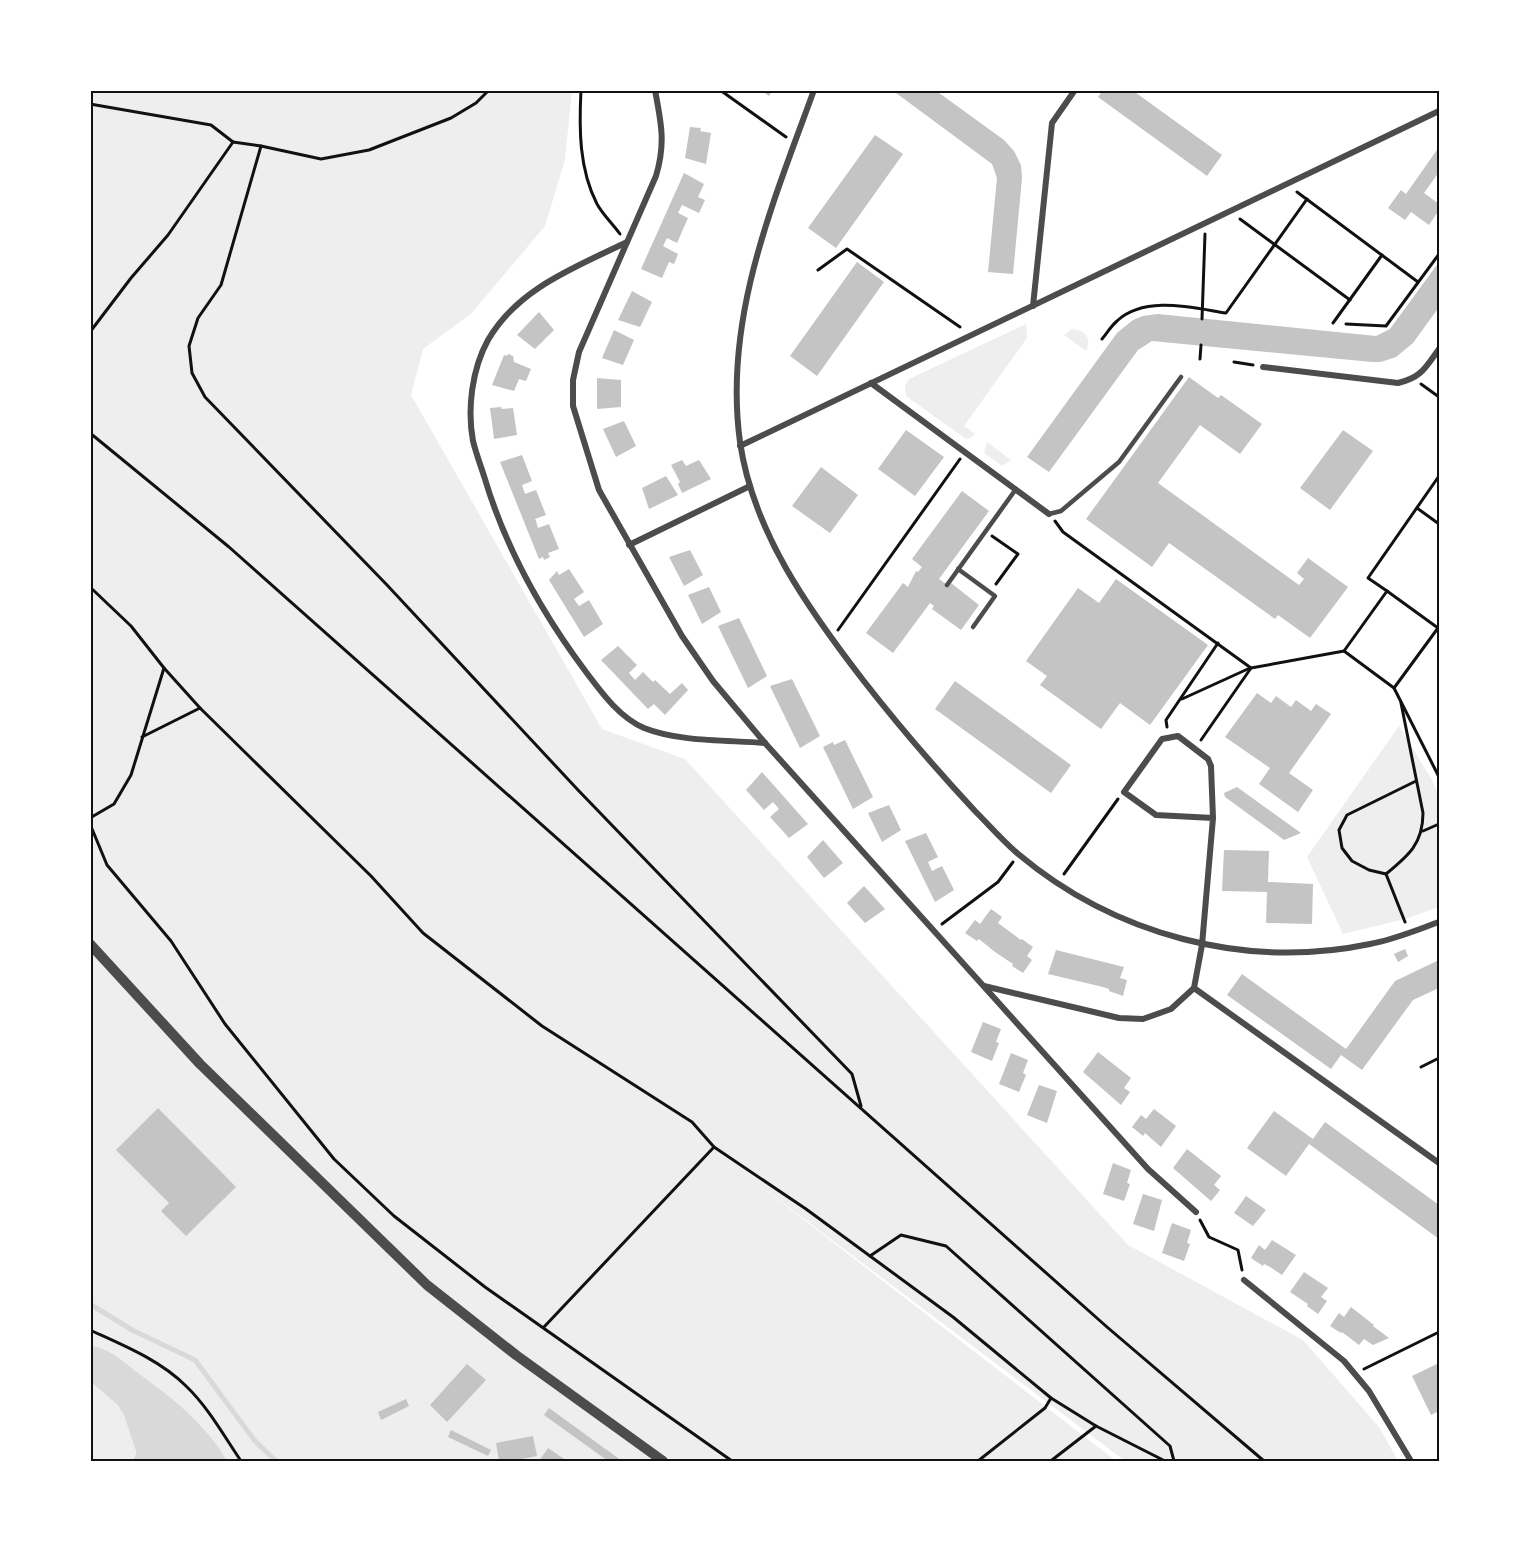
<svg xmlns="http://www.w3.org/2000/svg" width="1529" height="1551" font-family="Inter,sans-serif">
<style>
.green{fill:#eee}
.water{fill:#d9d9d9}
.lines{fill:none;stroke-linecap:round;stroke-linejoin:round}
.stream{stroke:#d9d9d9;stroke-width:5}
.building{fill:#c4c4c4}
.path{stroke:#111;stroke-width:3}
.service{stroke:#4c4c4c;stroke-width:4.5}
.minor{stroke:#4c4c4c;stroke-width:6}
.tertiary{stroke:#4c4c4c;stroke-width:10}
.neatline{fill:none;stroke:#111;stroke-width:2}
</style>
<rect width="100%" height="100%" fill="#fff"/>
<g class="green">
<polygon points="90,90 572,90 565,160 545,226 471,314 423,349 411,395 602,729 685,759 1128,1245 1303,1340 1379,1427 1398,1461 1125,1461 755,1182 1116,1461 90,1461"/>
<polygon points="1026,324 1027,338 964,426 975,434 970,438 966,439 906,396 905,386 909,379"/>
<path d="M1071,329c13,0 22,9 15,22l-22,-16z"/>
<polygon points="987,442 1011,460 1002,466 984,453"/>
<polygon points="1399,726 1432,780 1439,796 1439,907 1405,919 1343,934 1307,857"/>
</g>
<path class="water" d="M90,1346c20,2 32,15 48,27 34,25 68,51 89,88h-95l4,-6v-4l-12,-36 -6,-10 -28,-24z"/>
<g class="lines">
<polyline class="stream" points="90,1304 132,1330 195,1360 255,1441 276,1461"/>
</g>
<g class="building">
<polygon points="760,90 773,90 769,96"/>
<polygon points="892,90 935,90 1004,140 1014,151 1021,165 1022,178 1013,274 988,272 997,178 992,164"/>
<polygon points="1103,90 1132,90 1222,155 1207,176 1098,97"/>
<polygon points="690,127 701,128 700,131 711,133 706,164 685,158"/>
<polygon points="875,135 903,154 836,248 808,228"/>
<polygon points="1439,147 1439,172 1424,193 1439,204 1439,210 1429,225 1411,212 1405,220 1388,208 1401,190 1406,194"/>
<polygon points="684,173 704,184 698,197 705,200 699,213 682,205 678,213 688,218 677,243 667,238 663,246 678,254 674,264 669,262 662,278 641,269"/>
<polygon points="857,262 884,282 817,376 790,356"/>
<polygon points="1439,262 1439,307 1413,343 1396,357 1381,362 1372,362 1152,341 1138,350 1049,472 1027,457 1117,333 1133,320 1143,316 1158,314 1376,336 1390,329"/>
<polygon points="632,291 652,302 640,327 618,320"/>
<polygon points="539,312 554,330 535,349 517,335"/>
<polygon points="614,330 634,340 623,365 602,358"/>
<polygon points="508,354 513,356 514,362 531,369 526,381 519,379 514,391 492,385 504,355 507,356"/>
<polygon points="1189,377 1218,398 1221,395 1262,424 1240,454 1200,425 1158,483 1299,585 1304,579 1297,573 1308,558 1348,587 1310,638 1278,615 1275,619 1169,543 1152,567 1086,519"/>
<polygon points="597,378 621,380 621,407 597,409"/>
<polygon points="501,407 502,409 513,408 517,435 494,439 490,408"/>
<polygon points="624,421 636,446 616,457 603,429"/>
<polygon points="906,430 944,457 915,496 878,469"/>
<polygon points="1343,430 1373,451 1330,510 1300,488"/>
<polygon points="522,455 532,481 522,485 525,494 536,490 546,515 535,519 536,521 538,528 549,524 559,549 548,553 550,557 544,560 543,557 539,559 500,462"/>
<polygon points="682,460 686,466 699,460 711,479 682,493 678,484 680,482 671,465"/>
<polygon points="821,467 858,495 830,533 792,506"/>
<polygon points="666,476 678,495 649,509 642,488"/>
<polygon points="962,491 989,511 939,579 949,586 951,583 979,605 961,630 932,609 934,606 930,603 893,653 866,633 903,583 908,587 916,571 918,572 922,567 912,559"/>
<polygon points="690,550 703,575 684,586 669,557"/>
<polygon points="569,569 584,592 574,599 576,602 579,606 589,600 603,624 584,637 549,580 557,571 559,575"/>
<polygon points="1116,579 1208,645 1150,725 1120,703 1101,729 1040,685 1047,676 1026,661 1078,588 1099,603"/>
<polygon points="709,587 721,612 702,624 688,595"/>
<polygon points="739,618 767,676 748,688 718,626"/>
<polygon points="618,646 637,665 629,673 635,680 643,672 653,682 655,680 670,694 682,683 688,690 665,715 654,704 648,709 601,660"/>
<polygon points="792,679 820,736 800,748 770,686"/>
<polygon points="955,681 1071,765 1051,793 935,709"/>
<polygon points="1257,693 1271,703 1276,696 1291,707 1296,700 1311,711 1316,704 1331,714 1289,773 1313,790 1298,812 1259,784 1270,768 1225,737"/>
<polygon points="845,740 873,797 853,809 823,747 833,742 834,745"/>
<polygon points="762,772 808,824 789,838 770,817 779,809 773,802 764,810 746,790"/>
<polygon points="1237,787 1301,833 1284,840 1225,797 1224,793"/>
<polygon points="889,805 901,830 882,842 868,813"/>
<polygon points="926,833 938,857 928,862 932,871 942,866 954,890 935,902 905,841"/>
<polygon points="823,840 843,863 824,878 807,857"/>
<polygon points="1224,850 1269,851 1268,882 1313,884 1312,924 1266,923 1267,892 1222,891"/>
<polygon points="864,886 885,909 865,923 847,903"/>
<polygon points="991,909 1002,917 998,923 1021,940 1022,939 1033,947 1027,956 1032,960 1023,973 1012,966 1013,964 995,952 979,939 977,941 965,933 975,920 980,924"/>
<polygon points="1405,949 1408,956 1398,962 1394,954"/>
<polygon points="1056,950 1124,967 1120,978 1127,980 1123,996 1109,991 1109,989 1103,987 1048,974"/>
<polygon points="1439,960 1439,988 1413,1000 1362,1070 1341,1055 1331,1069 1227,995 1242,974 1346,1049 1395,981"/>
<polygon points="983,1022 1001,1029 996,1042 999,1043 992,1061 971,1052"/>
<polygon points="1098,1052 1131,1078 1124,1088 1130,1092 1121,1105 1083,1072"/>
<polygon points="1011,1053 1028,1060 1023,1073 1026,1075 1019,1092 999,1084"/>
<polygon points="1039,1085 1057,1091 1047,1123 1027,1115"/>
<polygon points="158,1108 236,1187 186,1236 161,1211 169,1203 116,1150"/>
<polygon points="1154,1109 1176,1126 1161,1147 1145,1133 1143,1136 1132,1127 1141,1115 1146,1119"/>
<polygon points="1274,1111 1313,1139 1325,1122 1439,1205 1439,1239 1309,1144 1286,1176 1247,1148"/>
<polygon points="1187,1149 1221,1176 1214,1185 1220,1190 1211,1201 1173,1168"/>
<polygon points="1113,1163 1131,1170 1127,1183 1130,1184 1124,1201 1103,1194"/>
<polygon points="1143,1194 1162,1200 1154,1231 1133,1224"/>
<polygon points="1246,1196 1266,1210 1253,1226 1234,1213"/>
<polygon points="1172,1223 1191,1230 1187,1243 1190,1244 1184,1261 1162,1253"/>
<polygon points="1272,1240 1296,1255 1282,1275 1270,1267 1264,1264 1263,1266 1251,1258 1259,1245 1265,1250"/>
<polygon points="1304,1272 1328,1288 1321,1297 1327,1301 1318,1314 1307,1306 1308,1304 1290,1292"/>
<polygon points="1351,1307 1374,1325 1373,1326 1389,1338 1373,1345 1364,1339 1359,1345 1342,1332 1341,1333 1330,1326 1339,1313 1344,1317"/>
<polygon points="1439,1363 1439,1411 1431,1415 1412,1376"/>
<polygon points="467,1364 486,1380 447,1422 430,1405"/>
<polygon points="406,1399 409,1406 381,1420 378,1412"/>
<polygon points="549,1408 622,1461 608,1461 544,1415"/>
<polygon points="451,1430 491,1450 488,1456 448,1437"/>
<polygon points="533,1436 537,1456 512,1461 499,1461 496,1443"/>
<polygon points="548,1448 567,1461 539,1461"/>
</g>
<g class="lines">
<g class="path">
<path d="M581,90c-2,39 -2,79 16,114 6,11 16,20 23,30"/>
<polyline points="720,90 786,137"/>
<polyline points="90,104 211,125 233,142"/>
<polyline points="261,146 321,159 369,150 451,118 476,103 489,90"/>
<polyline points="1297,192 1418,282"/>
<polyline points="1240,219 1350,300"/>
<polyline points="818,270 847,249 960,327"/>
<polyline points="1202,319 1205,234"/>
<polyline points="1333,323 1382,255"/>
<polyline points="1346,324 1386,326 1439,254"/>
<polyline points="90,332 131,278 168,235 233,142 261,146 221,285 198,318 189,346 192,373 205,397 387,585 578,790 852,1074 861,1106"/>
<path d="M1102,339c5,-6 9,-13 15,-18 28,-26 76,-13 109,-8l81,-114"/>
<polyline points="1200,359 1201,345"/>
<polyline points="1234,362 1253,365"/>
<polyline points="1421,384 1439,397"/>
<polyline points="90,433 229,547 1107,1327 1264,1461"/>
<polyline points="1417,508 1439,524"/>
<polyline points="1055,521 1063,532 1251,668 1344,651 1394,688 1439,777"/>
<polyline points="992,536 1018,554 996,584"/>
<polyline points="90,587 131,626 164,668 131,775 114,804 90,818"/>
<polyline points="1387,591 1368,578 1439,476"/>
<polyline points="838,630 960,459"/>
<polyline points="1344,651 1387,591 1438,628 1394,688"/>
<polyline points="164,668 200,708"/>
<polyline points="1182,699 1250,668"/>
<path d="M1401,703l22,110c0,31 -15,43 -37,61l19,48"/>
<polyline points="1167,727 1166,720 1218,643"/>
<polyline points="142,737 200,708 371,876 423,933 542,1026 692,1122 714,1147 806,1209 953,1317 1051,1398"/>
<polyline points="1201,740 1251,668"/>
<polyline points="90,824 107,865 171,941 225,1024 334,1159 394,1216 485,1287 732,1461"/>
<polyline points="1423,831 1439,824"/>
<polyline points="1064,874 1118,799"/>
<polyline points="1386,874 1369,870 1352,861 1342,848 1339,830 1347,815 1416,781"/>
<polyline points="942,924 998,882 1013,862"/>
<polyline points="1421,1067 1439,1058"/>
<polyline points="1200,1220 1209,1237 1238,1250 1242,1270"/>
<polyline points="870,1256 901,1235 946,1246 1170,1446 1174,1461"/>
<polyline points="544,1327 714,1147"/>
<path d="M90,1330c33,15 70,30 96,56 22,21 38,50 55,75"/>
<polyline points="1364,1369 1439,1332"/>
<polyline points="1052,1460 1096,1426 1165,1461"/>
<polyline points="978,1461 1045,1408 1051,1398 1096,1426"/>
</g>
<g class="service">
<polyline points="1049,514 1061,511 1119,462 1181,377"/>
<polyline points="958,569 995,596 973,627"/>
<polyline points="947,585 1016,489"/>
</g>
<g class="minor">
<path d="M655,90c6,33 11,52 1,86l-77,176 -6,28v26l26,84 83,146 31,45 52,62 383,426 48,43"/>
<path d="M814,90c-41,113 -91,229 -74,352 13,90 69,168 123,238 35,45 73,89 112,131 14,14 27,29 42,42 97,82 228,117 353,91 23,-4 47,-14 69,-22"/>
<path d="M627,242c-51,25 -109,46 -139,98 -16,29 -21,69 -15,101 3,12 7,23 11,35 21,71 57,136 102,196 16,21 33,45 58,56 35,14 83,12 121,15"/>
<polyline points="1033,306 1052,123 1075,90"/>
<path d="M1263,367l135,16c24,-6 27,-15 41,-34"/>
<polyline points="871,383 1049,514"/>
<polyline points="740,446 1439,111"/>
<polyline points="629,545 750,486"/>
<polyline points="984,986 1119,1018 1143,1019 1171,1009 1194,988 1202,945 1213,818 1211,766 1208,759 1178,736 1162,739 1124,792 1156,815 1213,818"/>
<polyline points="1194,988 1439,1163"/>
<polyline points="1244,1280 1344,1361 1369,1391 1411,1461"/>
</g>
<polyline class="tertiary" points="90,944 200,1064 427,1285 516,1355 663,1461"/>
</g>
<rect width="1529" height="1551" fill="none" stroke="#ffffff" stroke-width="183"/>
<rect x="92" y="92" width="1346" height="1368" class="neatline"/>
</svg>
